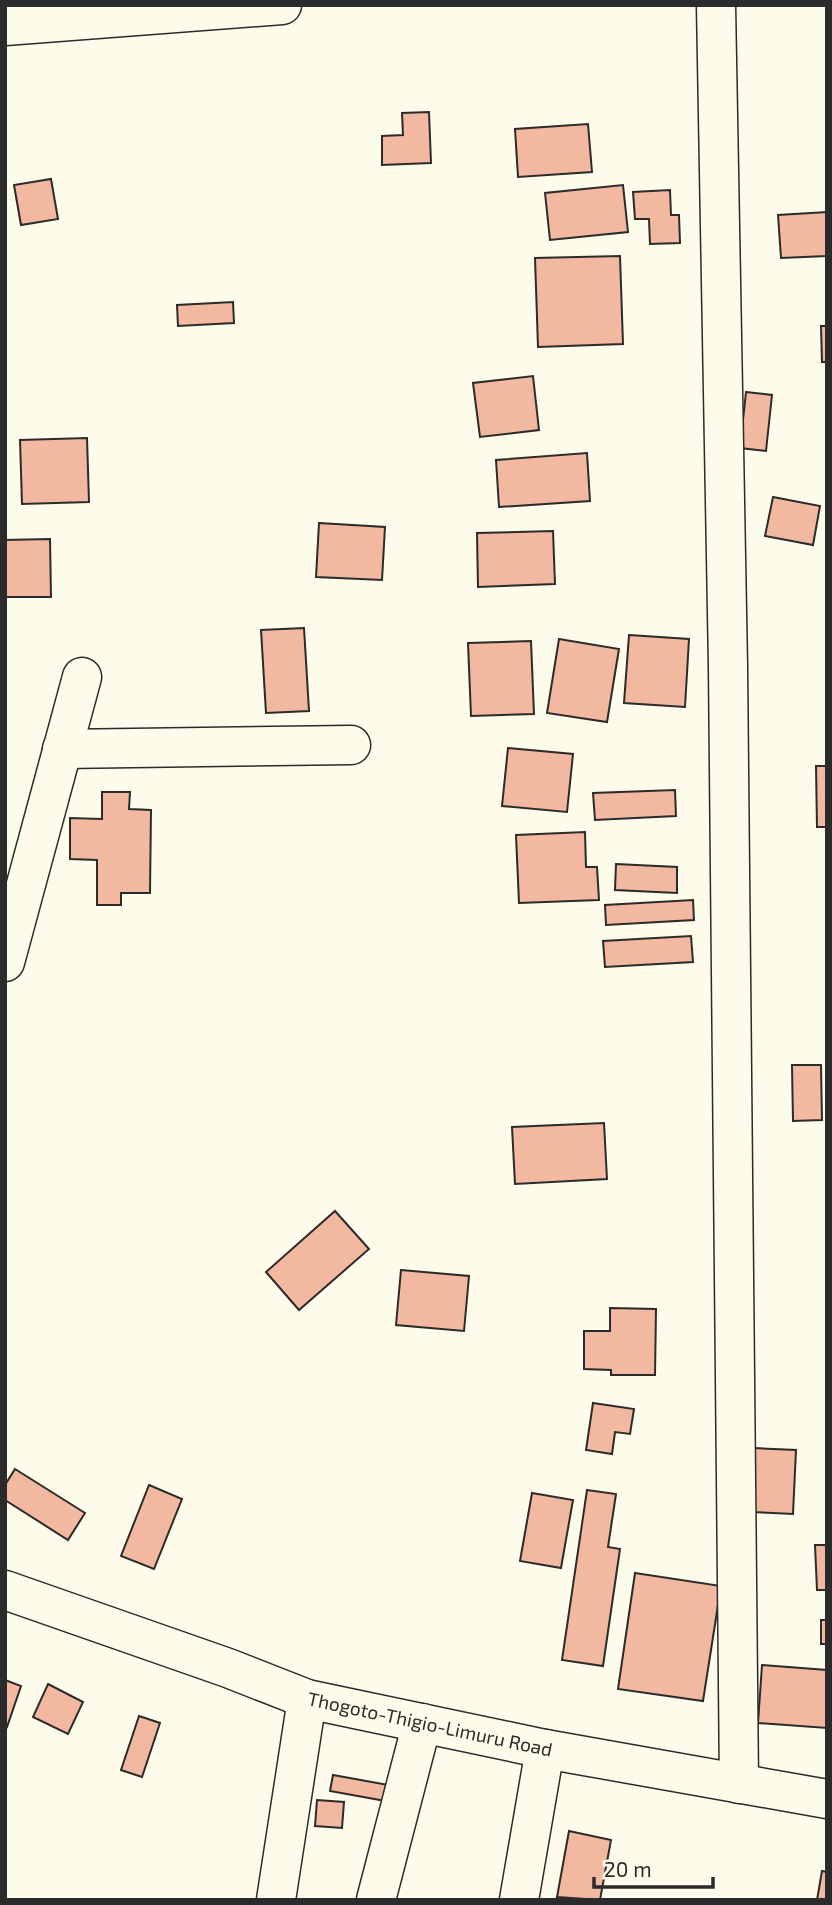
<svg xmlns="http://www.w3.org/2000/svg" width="832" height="1905" font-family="'Exo 2',sans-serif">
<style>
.building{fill:#f2b8a0;stroke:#2b2b2b;stroke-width:2}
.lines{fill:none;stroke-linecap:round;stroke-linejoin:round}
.minor-casing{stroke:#2b2b2b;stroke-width:41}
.highway-casing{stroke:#2b2b2b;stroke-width:41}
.minor{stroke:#fdfbea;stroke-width:38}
.highway{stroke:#fdfbea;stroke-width:38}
.labels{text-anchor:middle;stroke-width:5;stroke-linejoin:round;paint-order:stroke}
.street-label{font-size:19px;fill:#2b2b2b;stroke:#fdfbea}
</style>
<rect width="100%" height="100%" fill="#fdfbea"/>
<g class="building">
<polygon points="429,112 431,163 382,165 382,136 403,135 402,113"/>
<polygon points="588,124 592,172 518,177 515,129"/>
<polygon points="51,179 58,219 21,225 14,185"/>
<polygon points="623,185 628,232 550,240 545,193"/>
<polygon points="670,190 671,215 679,215 680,243 650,244 649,219 635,219 633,192"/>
<polygon points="827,212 827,256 781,258 778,215"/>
<polygon points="620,256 623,344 538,347 535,258"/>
<polygon points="233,302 234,323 178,326 177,305"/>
<polygon points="821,326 827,326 827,362 822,362"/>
<polygon points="533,376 539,430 480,437 473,383"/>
<polygon points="746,392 772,395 766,451 740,448"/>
<polygon points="87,438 89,502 22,504 20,440"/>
<polygon points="587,453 590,501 499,507 496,460"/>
<polygon points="773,497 820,506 813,545 765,536"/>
<polygon points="319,523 385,527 382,580 316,577"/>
<polygon points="553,531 555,584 478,587 477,533"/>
<polygon points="50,539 51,597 5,597 5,540"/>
<polygon points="304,628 309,711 266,713 261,630"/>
<polygon points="629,635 689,639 685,707 624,703"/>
<polygon points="559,639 619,649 607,722 547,713"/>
<polygon points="531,641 534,714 471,716 468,643"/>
<polygon points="508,748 573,754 567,812 502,806"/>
<polygon points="816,766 827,766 827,827 817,827"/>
<polygon points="675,790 676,816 595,820 593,793"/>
<polygon points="102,792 130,792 129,809 151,810 150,893 121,893 121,905 97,905 97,860 70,859 70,818 102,819"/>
<polygon points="585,832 586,867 597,867 599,900 519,903 516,835"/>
<polygon points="616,864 677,867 677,893 615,890"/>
<polygon points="693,900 694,920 606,925 605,905"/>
<polygon points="691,936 693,962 605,967 603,941"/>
<polygon points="792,1065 821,1065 822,1120 793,1121"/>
<polygon points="604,1123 607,1179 515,1184 512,1127"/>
<polygon points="335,1211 369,1249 299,1310 266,1272"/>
<polygon points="401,1270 469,1276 464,1331 396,1325"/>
<polygon points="610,1308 656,1309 655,1375 611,1375 611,1370 584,1369 584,1331 610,1331"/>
<polygon points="593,1403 634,1409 630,1434 615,1432 612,1454 586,1450"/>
<polygon points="754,1448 796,1450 793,1514 751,1512"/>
<polygon points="15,1469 85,1513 68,1540 5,1500 5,1485"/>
<polygon points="149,1485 182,1499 154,1569 121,1556"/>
<polygon points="587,1490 616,1494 608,1547 620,1549 603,1666 562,1660"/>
<polygon points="532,1493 573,1500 561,1568 520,1561"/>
<polygon points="815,1545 827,1545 827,1590 817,1590"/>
<polygon points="635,1573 721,1586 703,1701 618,1689"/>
<rect x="821" y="1620" width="6" height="24"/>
<polygon points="762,1665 827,1670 827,1728 758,1723"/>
<polygon points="5,1680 21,1686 7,1727 5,1726"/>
<polygon points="48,1684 83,1702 68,1734 33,1717"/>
<polygon points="139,1716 160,1723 142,1777 121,1770"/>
<polygon points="333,1775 394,1786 391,1802 330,1791"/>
<polygon points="317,1800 344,1802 342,1828 315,1826"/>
<polygon points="569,1831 611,1840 600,1900 557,1897"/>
<polygon points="822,1871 827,1872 827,1900 817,1900"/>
</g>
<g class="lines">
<g class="minor-casing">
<g id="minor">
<polyline points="716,5 728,667 739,1784"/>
<polyline points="5,26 282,5"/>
<polyline points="62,749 351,745"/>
<polyline points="5,962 82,677"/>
<polyline points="276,1900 307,1699"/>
<polyline points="376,1900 422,1723"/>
<polyline points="519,1900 545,1749"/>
</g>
</g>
<g class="highway-casing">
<polyline id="highway" points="5,1590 228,1668 307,1699 545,1749 827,1799"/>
</g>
<use href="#minor" class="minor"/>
<use href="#highway" class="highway"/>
</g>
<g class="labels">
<g class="street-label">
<text transform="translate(430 1724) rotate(12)" y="7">Thogoto-Thigio-Limuru Road</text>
</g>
</g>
<rect width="832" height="1905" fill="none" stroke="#2b2b2b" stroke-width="14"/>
<path d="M594 1877v10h119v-10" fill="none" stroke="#2b2b2b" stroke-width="3.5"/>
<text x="604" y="1877" font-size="21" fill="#2b2b2b" stroke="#fdfbea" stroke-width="5" paint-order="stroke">20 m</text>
</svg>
